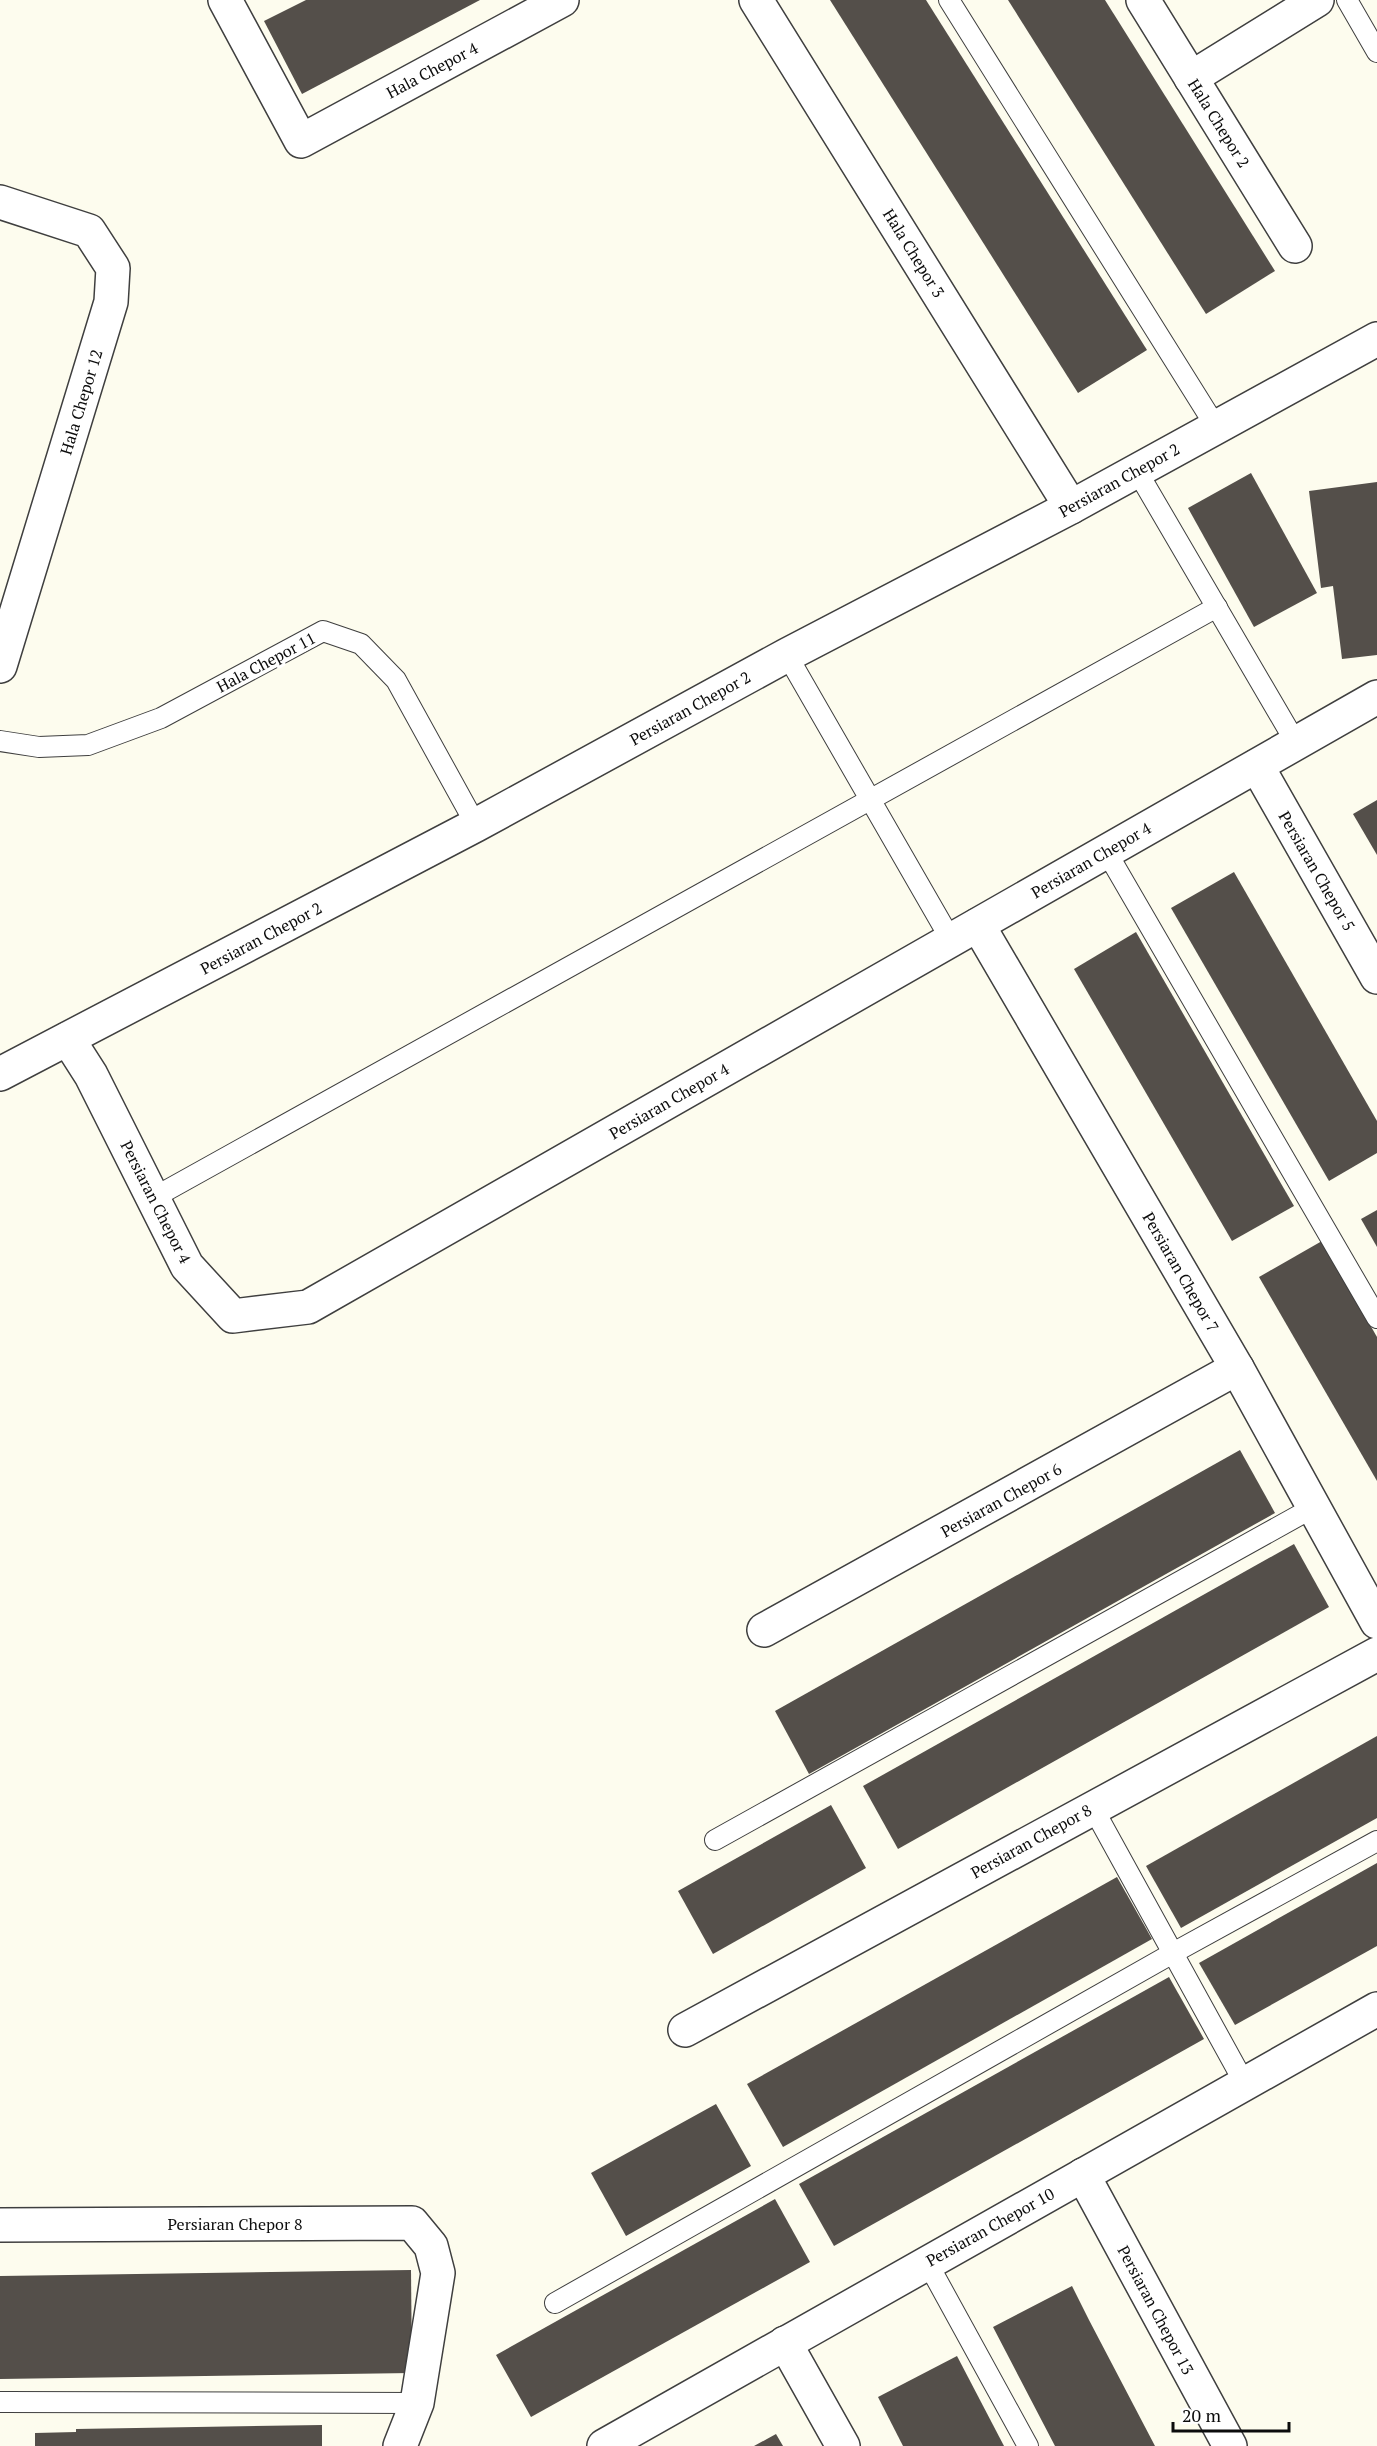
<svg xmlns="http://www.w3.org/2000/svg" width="1377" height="2446" font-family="'PT Serif',serif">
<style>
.building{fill:#544f4a}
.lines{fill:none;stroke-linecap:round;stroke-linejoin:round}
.service-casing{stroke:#3f3f3f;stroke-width:22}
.minor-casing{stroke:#3f3f3f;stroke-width:36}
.service{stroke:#fff;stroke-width:20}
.minor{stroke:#fff;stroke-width:33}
.labels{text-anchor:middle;stroke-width:6;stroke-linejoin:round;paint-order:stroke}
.street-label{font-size:16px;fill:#0c0c0c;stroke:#fff}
</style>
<rect width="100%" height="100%" fill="#fdfcee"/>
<g class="building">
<polygon points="306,0 480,0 302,94 264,21"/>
<polygon points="830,0 926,0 1147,350 1078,393"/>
<polygon points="1008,0 1105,0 1275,271 1206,314"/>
<polygon points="1251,473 1317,593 1254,627 1188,508"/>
<polygon points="1377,482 1377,655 1342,659 1333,586 1321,588 1309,491"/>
<polygon points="1377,800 1377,855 1353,814"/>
<polygon points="1234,872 1377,1121 1377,1153 1329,1181 1171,908"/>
<polygon points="1136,932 1294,1206 1232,1241 1074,969"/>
<polygon points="1377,1210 1377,1247 1361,1219"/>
<polygon points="1322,1241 1377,1337 1377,1481 1259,1277"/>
<polygon points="1240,1450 1275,1513 809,1774 775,1711"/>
<polygon points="1294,1544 1329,1607 898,1849 863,1786"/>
<polygon points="1377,1736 1377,1818 1181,1928 1146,1866"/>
<polygon points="831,1805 866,1868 713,1954 678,1891"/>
<polygon points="1377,1863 1377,1946 1235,2025 1199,1963"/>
<polygon points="1117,1877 1152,1939 783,2147 747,2084"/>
<polygon points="1169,1977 1204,2039 834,2246 799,2184"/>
<polygon points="716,2104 751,2166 626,2236 591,2173"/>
<polygon points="775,2199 810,2262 531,2417 496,2355"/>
<polygon points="411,2270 412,2373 0,2379 0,2276"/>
<polygon points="1072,2286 1089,2320 1155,2446 1055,2446 993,2327"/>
<polygon points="957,2356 1004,2446 903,2446 878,2397"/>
<polygon points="322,2425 322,2446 35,2446 35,2433 76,2432 76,2429"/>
<polygon points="776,2434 783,2446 754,2446"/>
</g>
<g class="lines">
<g class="service-casing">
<g id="service">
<polyline points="949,0 1216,427"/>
<polyline points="1347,0 1377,52"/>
<polyline points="1137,471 1296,743"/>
<polyline points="787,655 951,940"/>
<polyline points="0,741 39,747 88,745 161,718 323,631 361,644 396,680 476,825"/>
<polyline points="1106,851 1377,1318"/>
<polyline points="153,1198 1217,607"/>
<polyline points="1093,1808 1245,2084"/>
<polyline points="715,1840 1314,1507"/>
<polyline points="927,2262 1028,2446"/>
<polyline points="555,2303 1173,1953 1377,1841"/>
<polyline points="0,2402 417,2403"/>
</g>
</g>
<g class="minor-casing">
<g id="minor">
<polyline points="225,0 301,141 562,0"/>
<polyline points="756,0 1071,507"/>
<polyline points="1143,0 1295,246"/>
<polyline points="1191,78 1317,0"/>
<polyline points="0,202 89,231 113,268 111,302 0,666"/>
<polyline points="1257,766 1377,977"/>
<polyline points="978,925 1237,1368 1377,1622"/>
<polyline points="68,1039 91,1075 187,1266 233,1316 308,1307 1377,697"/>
<polyline points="0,1074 476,825 787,655 1071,507 1377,339"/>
<polyline points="764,1630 1237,1368"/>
<polyline points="685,2030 1377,1654"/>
<polyline points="1083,2175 1230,2446"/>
<polyline points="0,2225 412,2223 431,2246 438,2273 417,2403 400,2446"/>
<polyline points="785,2343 843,2446"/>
<polyline points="604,2446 1377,2009"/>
</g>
</g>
<use href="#service" class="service"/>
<use href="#minor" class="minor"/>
</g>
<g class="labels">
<g class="street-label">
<text transform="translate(432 70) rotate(-28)" y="6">Hala Chepor 4</text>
<text transform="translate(1219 123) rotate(58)" y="6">Hala Chepor 2</text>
<text transform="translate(914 253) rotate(58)" y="6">Hala Chepor 3</text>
<text transform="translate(81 402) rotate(-73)" y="6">Hala Chepor 12</text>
<text transform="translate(1119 480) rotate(-29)" y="6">Persiaran Chepor 2</text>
<text transform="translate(266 662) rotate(-28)" y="6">Hala Chepor 11</text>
<text transform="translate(690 708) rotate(-29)" y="6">Persiaran Chepor 2</text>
<text transform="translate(1091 860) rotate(-30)" y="6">Persiaran Chepor 4</text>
<text transform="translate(1317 871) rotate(60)" y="6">Persiaran Chepor 5</text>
<text transform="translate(261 938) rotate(-28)" y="6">Persiaran Chepor 2</text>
<text transform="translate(669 1101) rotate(-30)" y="6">Persiaran Chepor 4</text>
<text transform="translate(156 1202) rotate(63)" y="6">Persiaran Chepor 4</text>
<text transform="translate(1181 1272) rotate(60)" y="6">Persiaran Chepor 7</text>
<text transform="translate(1001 1500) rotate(-29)" y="6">Persiaran Chepor 6</text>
<text transform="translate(1031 1841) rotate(-29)" y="6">Persiaran Chepor 8</text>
<text x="235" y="2230">Persiaran Chepor 8</text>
<text transform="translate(990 2227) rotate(-29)" y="6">Persiaran Chepor 10</text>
<text transform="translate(1156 2310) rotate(62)" y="6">Persiaran Chepor 13</text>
</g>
</g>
<path d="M1173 2422v9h116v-9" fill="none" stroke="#0c0c0c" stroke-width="3"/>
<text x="1182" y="2422" font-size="18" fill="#0c0c0c" stroke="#ffffff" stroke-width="4.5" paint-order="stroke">20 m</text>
</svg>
